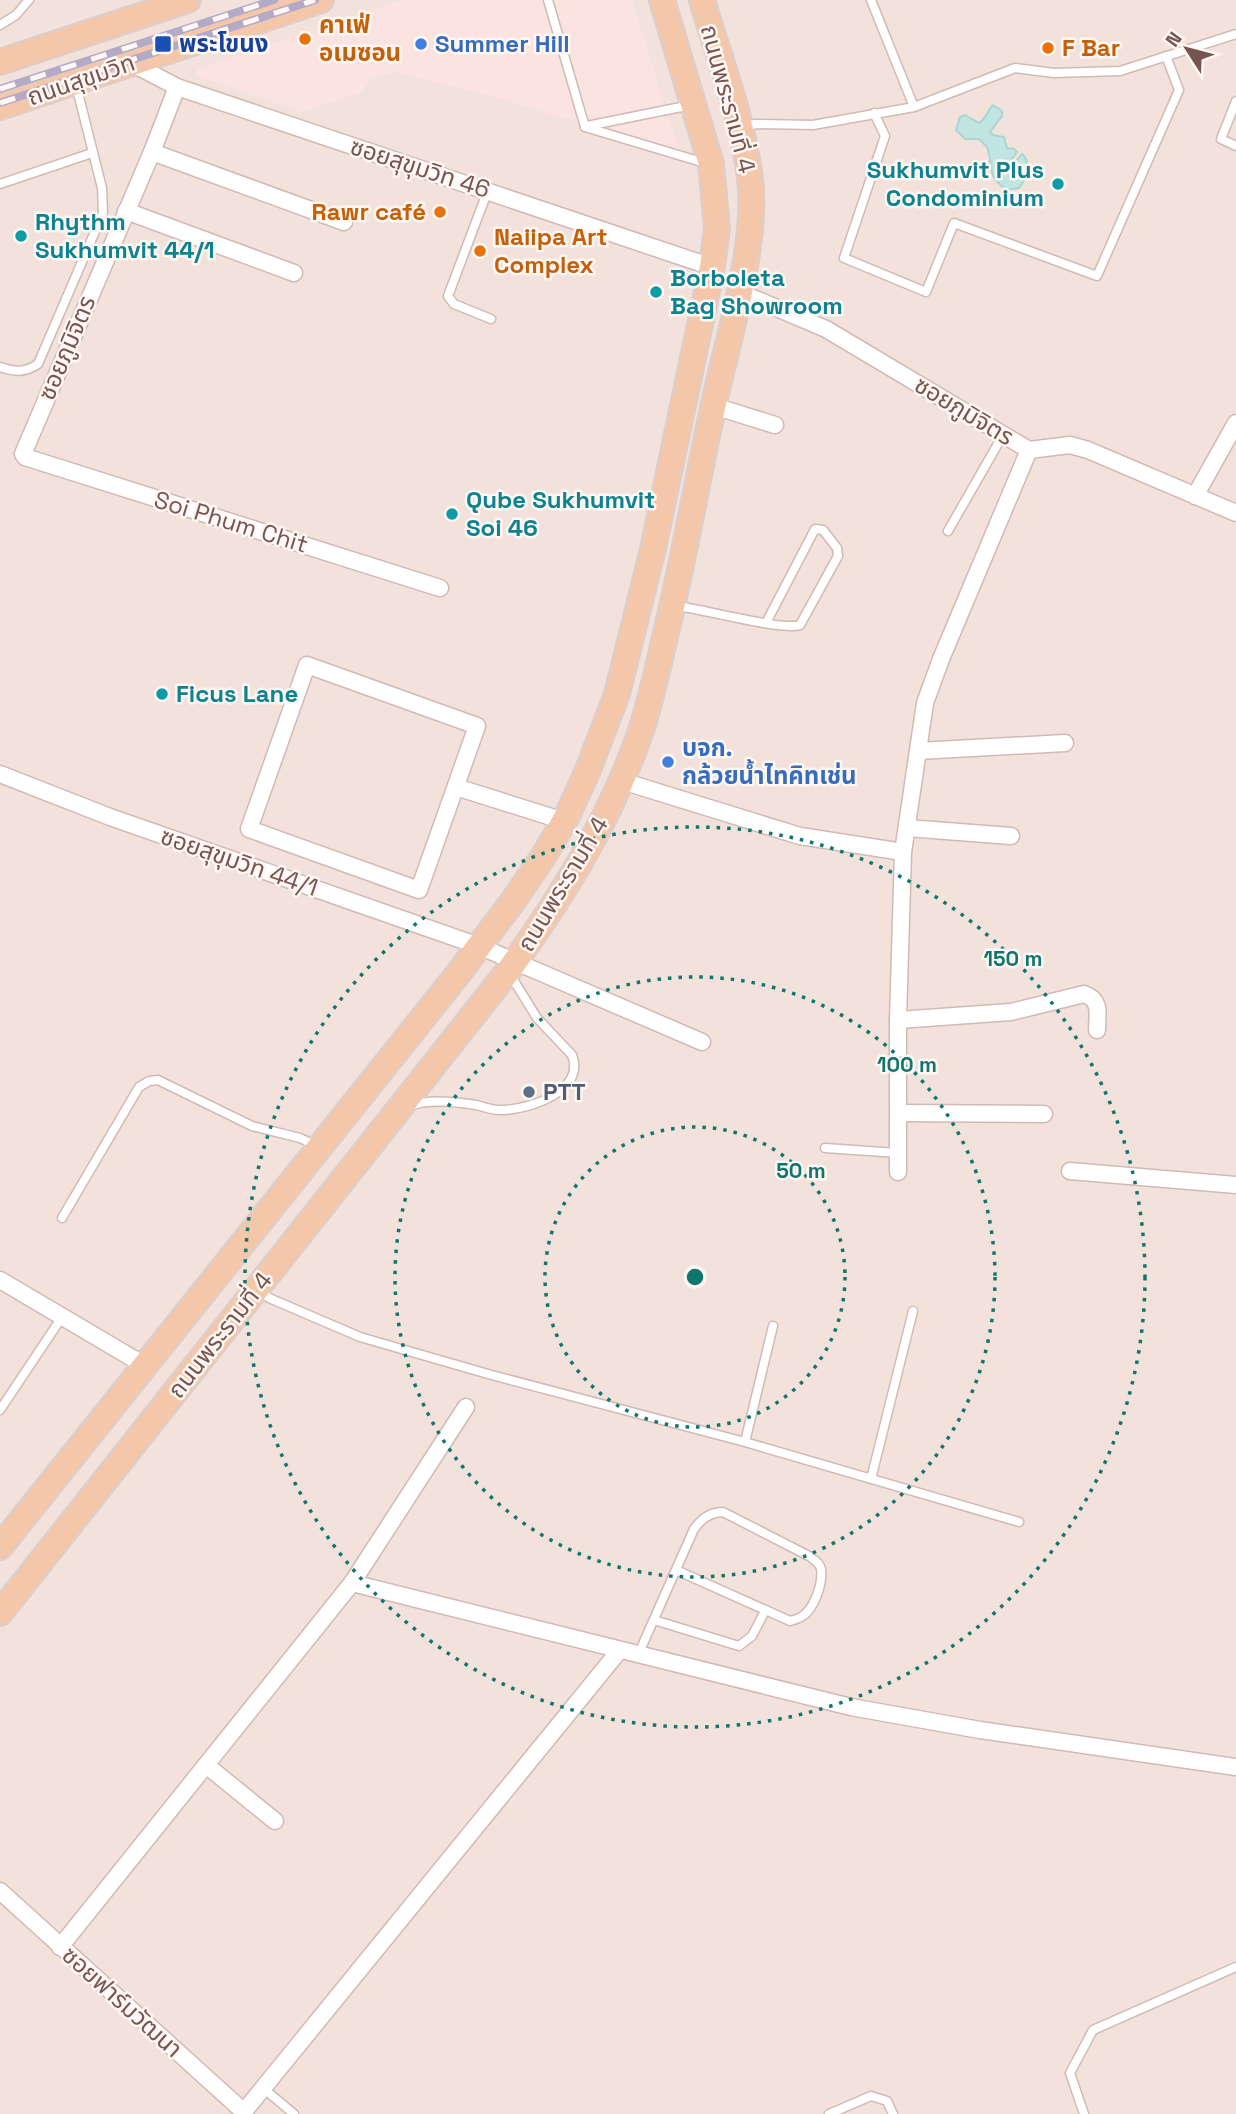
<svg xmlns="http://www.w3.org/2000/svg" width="1236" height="2114" font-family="'Space Grotesk','Noto Sans Thai',sans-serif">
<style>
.residential{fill:#f3e2db}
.commercial{fill:#fbe3e1}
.water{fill:#c1e5e1;stroke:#a8d6d2;stroke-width:2}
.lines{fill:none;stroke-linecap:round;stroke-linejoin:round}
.lane-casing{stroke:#d1bab4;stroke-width:11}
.street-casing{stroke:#d1bab4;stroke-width:19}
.primary-casing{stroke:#d9cfce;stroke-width:28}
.lane{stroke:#fff;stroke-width:8}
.street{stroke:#fff;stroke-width:16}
.primary{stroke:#f5c7aa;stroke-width:24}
.rail-casing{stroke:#b2aac7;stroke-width:8}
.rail{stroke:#fef7f3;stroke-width:5;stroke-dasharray:16;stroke-linecap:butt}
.ring{fill:none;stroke:#0f766e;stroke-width:3.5;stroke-dasharray:3.5 7}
.food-dot{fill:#e8710a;stroke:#fef7f3;stroke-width:2.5}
.transit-dot{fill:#1a4fb4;stroke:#fef7f3;stroke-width:2.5}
.shop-dot{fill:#3f7fe0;stroke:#fef7f3;stroke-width:2.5}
.culture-dot{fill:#0f9aa8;stroke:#fef7f3;stroke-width:2.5}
.service-dot{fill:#5c6f8a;stroke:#fef7f3;stroke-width:2.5}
.labels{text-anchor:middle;stroke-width:5;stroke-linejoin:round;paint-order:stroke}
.food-label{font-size:24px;font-weight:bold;fill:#c56008;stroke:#fef7f3;text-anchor:start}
.transit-label{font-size:24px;font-weight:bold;fill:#164399;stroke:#fef7f3;text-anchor:start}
.shop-label{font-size:24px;font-weight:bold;fill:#366cbe;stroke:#fef7f3;text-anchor:start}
.street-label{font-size:24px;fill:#775450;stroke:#fef7f3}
.culture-label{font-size:24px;font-weight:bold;fill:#0d838f;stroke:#fef7f3;text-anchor:start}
.service-label{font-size:24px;font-weight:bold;fill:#4e5e75;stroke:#fef7f3;text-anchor:start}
.centre{fill:#0f766e;stroke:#fef7f3;stroke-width:3.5}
.ring-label{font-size:21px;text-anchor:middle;font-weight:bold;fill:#0f766e;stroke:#fef7f3;stroke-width:5;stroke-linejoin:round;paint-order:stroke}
</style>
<rect width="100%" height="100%" fill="#fcf2ed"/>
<rect class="residential" x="0" y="0" width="1236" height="2114"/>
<polygon class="commercial" points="403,0 632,0 680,154 493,96 396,72 371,78 362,92 301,112 196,76 198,69 206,66"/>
<path class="water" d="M993,105l9,6v5l-12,16 3,3 11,2 3,11 7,1 3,3 -11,15 7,5 3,-11 6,-7c10,9 4,25 -3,34l-12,2c-22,-15 -13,-23 -20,-43l-8,-8h-14l-9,-9 4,-13 5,-2 14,8c8,-5 8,-12 14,-18z"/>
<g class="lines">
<g class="lane-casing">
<g id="lane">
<polyline points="548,0 585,127"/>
<polyline points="871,0 914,107"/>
<polyline points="0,25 16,15 29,0"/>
<polyline points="1236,101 1221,139 1236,146"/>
<polyline points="874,113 885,136 844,258 926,292 954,223 1097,276 1179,90 1166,56"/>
<polyline points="587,126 691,105"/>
<polyline points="585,127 705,163"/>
<polyline points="743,127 755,124 813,125 914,107 1015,68 1054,73 1120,71 1236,34"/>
<polyline points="0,184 92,153"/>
<polyline points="488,190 448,296 454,304 491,319"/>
<path d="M0,367c15,5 24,6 38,-3l65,-151 -1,-25 -26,-103"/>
<polyline points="948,531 1003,435"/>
<path d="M677,606c25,3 105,25 123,19l38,-69 -1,-8 -14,-18 -8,-1 -49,94"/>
<path d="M412,1105c18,-6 46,-3 64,0 9,2 18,6 27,5 27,-1 83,-19 69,-55l-35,-37 -26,-42"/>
<polyline points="825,1148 898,1153"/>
<polyline points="62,1218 139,1087 149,1081 158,1080 252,1126 300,1138 317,1146"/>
<polyline points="259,1290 269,1298 360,1337 488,1374 745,1442 1019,1522"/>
<polyline points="0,1410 62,1317"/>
<polyline points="745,1442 773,1326"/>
<polyline points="871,1479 913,1311"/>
<polyline points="654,1620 739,1646 752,1636 765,1611"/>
<path d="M638,1655l56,-126c7,-10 17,-17 29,-17l86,44c5,4 11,7 12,13 2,15 -7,41 -20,48 -3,2 -8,3 -11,4l-114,-51"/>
<polyline points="263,2088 294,2114"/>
<polyline points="829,2114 871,2096 887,2101 893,2114"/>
<polyline points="1084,2114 1070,2073 1093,2030 1236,1967"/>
</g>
</g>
<g class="street-casing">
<g id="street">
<polyline points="131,63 177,87 712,267"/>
<polyline points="177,87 152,152 23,454 25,457 440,588"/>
<polyline points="152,152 344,222"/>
<polyline points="126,211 294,273"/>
<polyline points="739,292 826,329 1029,450 1070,445 1088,450 1236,513"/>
<polyline points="714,406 775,425"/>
<polyline points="1195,496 1236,423"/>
<polygon points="307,665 477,726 419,890 249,829"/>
<polyline points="918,751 1065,743"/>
<polyline points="0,774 110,817 479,946 702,1042"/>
<polyline points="622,781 800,836 903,852"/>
<polyline points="456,787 564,821"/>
<polyline points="907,828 1011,836"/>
<path d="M898,1020l113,-8 73,-18c18,6 13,20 13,36"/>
<polyline points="898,1113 1044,1114"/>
<polyline points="1070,1171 1236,1185"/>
<polyline points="898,1172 898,1020 903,852 925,703 941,659 1029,450"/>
<polyline points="0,1280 144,1365"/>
<polyline points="352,1583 851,1707 980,1730 1236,1767"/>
<polyline points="206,1765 275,1821"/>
<polyline points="0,1891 244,2112"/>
<polyline points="60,1947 352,1583 466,1407"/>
<polyline points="242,2114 619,1651"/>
</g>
</g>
<g class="primary-casing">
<g id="primary">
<polyline points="0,62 188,0"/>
<polyline points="0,107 321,0"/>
<polyline points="0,1547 458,974 513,901 543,857 567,816 588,770 617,694 653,549 712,267 717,228 711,164 662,0"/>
<path d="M0,1613l509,-643c52,-72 99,-147 129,-231 12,-33 19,-68 27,-102 19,-78 32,-156 49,-234 14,-64 44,-160 36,-224 -7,-61 -31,-121 -48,-179"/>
</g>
</g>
<use href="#lane" class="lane"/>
<use href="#street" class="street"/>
<use href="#primary" class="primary"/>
<g class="rail-casing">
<g id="rail">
<polyline points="0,89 274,0"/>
<polyline points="0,103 315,0"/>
</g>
</g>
<use href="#rail" class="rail"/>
</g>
<g class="ring">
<circle cx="695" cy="1277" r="150"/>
<circle cx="695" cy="1277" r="300"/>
<circle cx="695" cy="1277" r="450"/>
</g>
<g class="food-dot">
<circle cx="305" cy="39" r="7"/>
<circle cx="1048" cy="48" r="7"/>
<circle cx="440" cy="212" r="7"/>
<circle cx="480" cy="251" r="7"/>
</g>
<rect class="transit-dot" x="154" y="35" width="18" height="18" rx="3.5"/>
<g class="shop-dot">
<circle cx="421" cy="44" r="7"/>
<circle cx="668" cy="762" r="7"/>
</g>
<g class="culture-dot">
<circle cx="1058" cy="184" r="7"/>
<circle cx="21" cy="236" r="7"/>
<circle cx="656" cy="292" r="7"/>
<circle cx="452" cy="514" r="7"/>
<circle cx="162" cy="694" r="7"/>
</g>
<circle class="service-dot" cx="529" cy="1092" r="7"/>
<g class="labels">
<g class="food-label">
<text x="319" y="33">คาเฟ่<tspan x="319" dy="28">อเมซอน</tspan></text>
<text x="1062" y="56">F Bar</text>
<text x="426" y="220" text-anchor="end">Rawr café</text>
<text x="494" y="245">Naiipa Art<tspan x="494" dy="28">Complex</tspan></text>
</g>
<g class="transit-label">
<text x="179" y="52">พระโขนง</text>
</g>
<g class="shop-label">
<text x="435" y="52">Summer Hill</text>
<text x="682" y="756">บจก.<tspan x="682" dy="28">กล้วยน้ำไทคิทเช่น</tspan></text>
</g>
<g class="street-label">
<text transform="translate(81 80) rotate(-19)" y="8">ถนนสุขุมวิท</text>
<text transform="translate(728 99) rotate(75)" y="8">ถนนพระรามที่ 4</text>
<text transform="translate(420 168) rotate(18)" y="8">ซอยสุขุมวิท 46</text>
<text transform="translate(67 348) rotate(-67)" y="8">ซอยภูมิจิตร</text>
<text transform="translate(964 411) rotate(31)" y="8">ซอยภูมิจิตร</text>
<text transform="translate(231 522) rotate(17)" y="8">Soi Phum Chit</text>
<text transform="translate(239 862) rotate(19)" y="8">ซอยสุขุมวิท 44/1</text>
<text transform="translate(563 884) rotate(-59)" y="8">ถนนพระรามที่ 4</text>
<text transform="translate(220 1335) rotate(-52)" y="8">ถนนพระรามที่ 4</text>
<text transform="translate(122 2002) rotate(42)" y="8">ซอยฟาร์มวัฒนา</text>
</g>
<g class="culture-label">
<text x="1044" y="178" text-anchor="end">Sukhumvit Plus<tspan x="1044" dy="28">Condominium</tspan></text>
<text x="35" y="230">Rhythm<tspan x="35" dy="28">Sukhumvit 44/1</tspan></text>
<text x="670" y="286">Borboleta<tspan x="670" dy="28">Bag Showroom</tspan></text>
<text x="466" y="508">Qube Sukhumvit<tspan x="466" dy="28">Soi 46</tspan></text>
<text x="176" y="702">Ficus Lane</text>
</g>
<g class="service-label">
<text x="543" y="1100">PTT</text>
</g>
</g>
<circle cx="695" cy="1277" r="10" class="centre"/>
<g class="ring-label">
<text x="1013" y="966">150 m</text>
<text x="907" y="1072">100 m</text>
<text x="801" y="1178">50 m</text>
</g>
<g transform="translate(1187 49) rotate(306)" stroke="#fef7f3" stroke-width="5" paint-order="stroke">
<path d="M0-5L12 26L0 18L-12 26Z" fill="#775450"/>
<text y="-10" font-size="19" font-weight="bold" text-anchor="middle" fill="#775450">N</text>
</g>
</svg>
